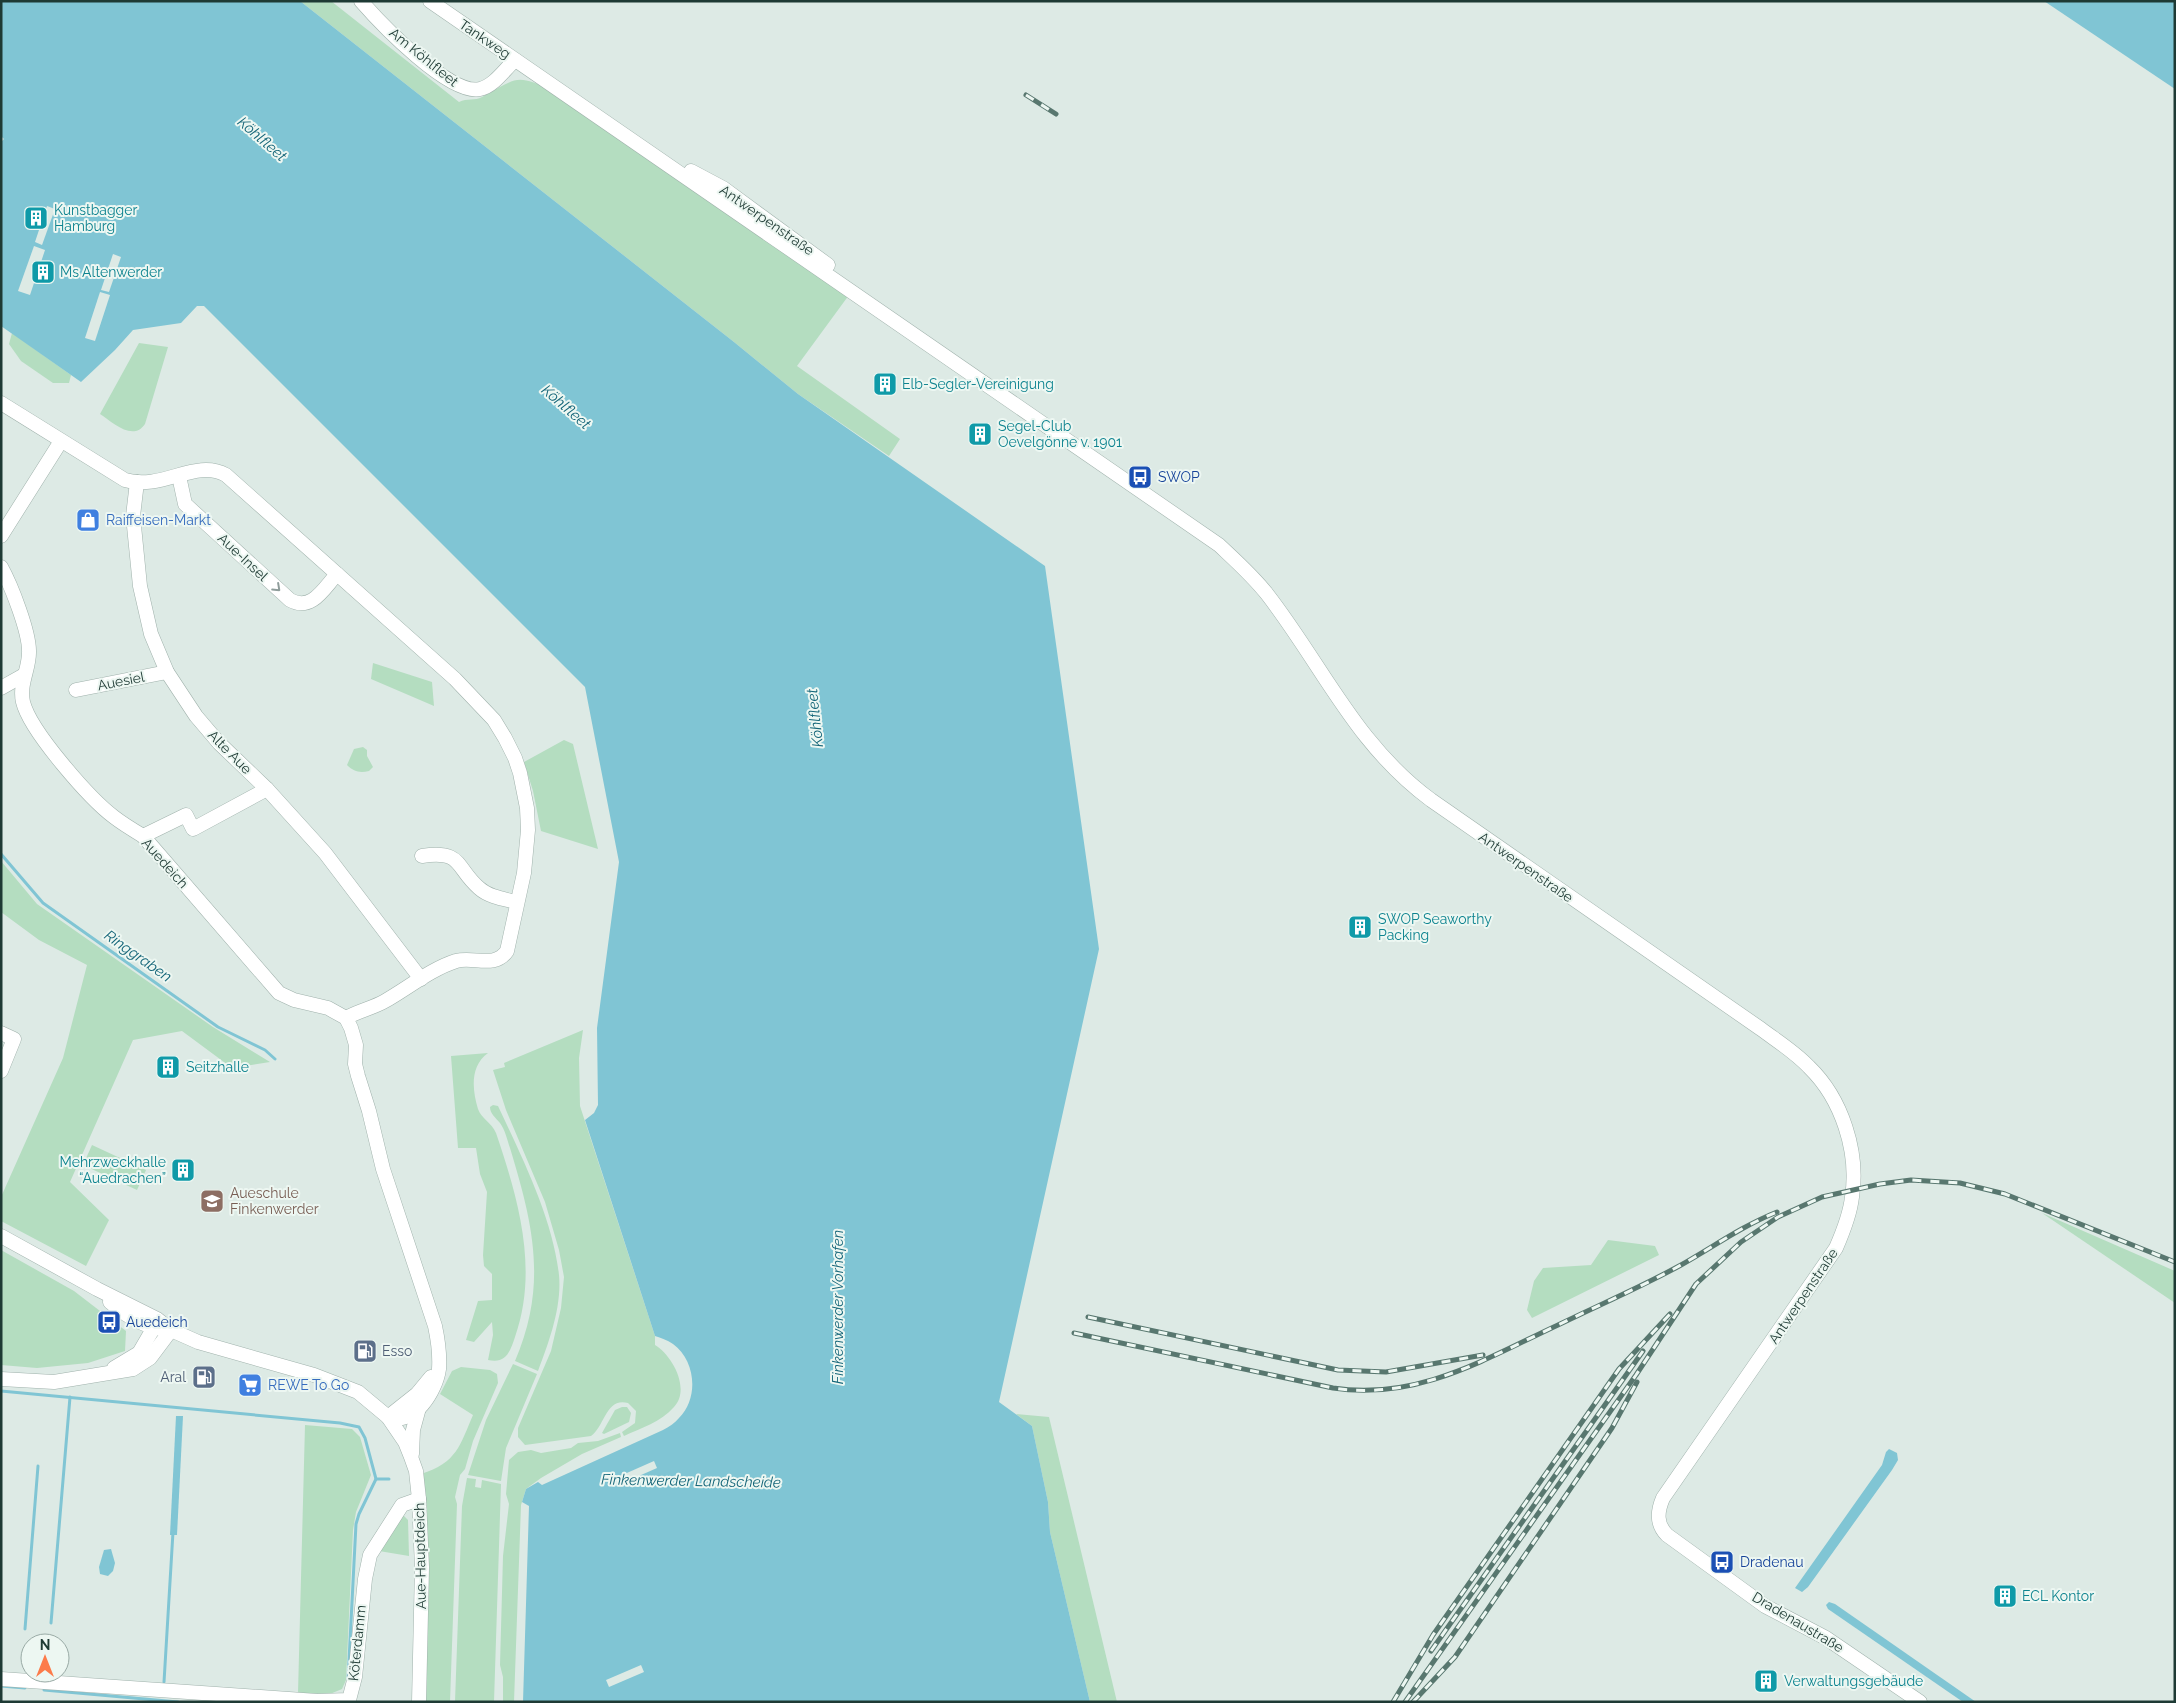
<svg xmlns="http://www.w3.org/2000/svg" width="2176" height="1703" font-family="Raleway,sans-serif">
<style>
.green{fill:#b4ddc0}
.water{fill:#80c5d4}
.pier{fill:#ddeae5}
.lines{fill:none;stroke-linecap:round;stroke-linejoin:round}
.stream{stroke:#80c5d4;stroke-width:3}
.minor-casing{stroke:#a0b2ac;stroke-width:15}
.minor{stroke:#fff;stroke-width:14}
.rail-casing{stroke:#58776f;stroke-width:5}
.rail{stroke:#edf7f2;stroke-width:3;stroke-dasharray:9;stroke-linecap:butt}
.oneway{stroke:#8e9c9a}
.labels{text-anchor:middle;stroke-width:4;stroke-linejoin:round;paint-order:stroke}
.street-label{font-size:14px;fill:#1e3a34;stroke:#edf7f2}
.culture-label{font-size:14px;fill:#0d838f;stroke:#edf7f2;text-anchor:start}
.transit-label{font-size:14px;fill:#164399;stroke:#edf7f2;text-anchor:start}
.shop-label{font-size:14px;fill:#366cbe;stroke:#edf7f2;text-anchor:start}
.education-label{font-size:14px;fill:#785e54;stroke:#edf7f2;text-anchor:start}
.service-label{font-size:14px;fill:#4e5e75;stroke:#edf7f2;text-anchor:start}
.water-label{font-size:15px;font-style:italic;fill:#156679;stroke:#edf7f2}
</style>
<rect width="100%" height="100%" fill="#ddeae5"/>
<g class="green">
<path d="M300,1h31l128,101c8,-4 16,-1 23,-5 36,-19 32,-24 72,-6l295,204 -52,71 103,73 -11,17 -91,-62 -64,-52z"/>
<polygon points="12,333 71,375 69,383 53,383 21,361 9,344"/>
<path d="M139,343l29,4 -23,77c-12,18 -33,-2 -45,-10z"/>
<polygon points="373,663 432,682 434,706 371,679"/>
<polygon points="564,740 573,744 598,849 541,831 533,791 524,762"/>
<path d="M363,747l4,3v6l6,11 -4,4c-9,2 -15,1 -22,-6l7,-16z"/>
<polygon points="1,861 37,904 213,1027 270,1062 232,1068 182,1031 133,1040 70,1182 109,1220 86,1266 1,1221 1,1197 63,1058 87,965 39,940 1,912"/>
<path d="M583,1030l-4,28 1,48 75,230v9c17,10 36,44 19,62 -13,15 -33,21 -50,29l-2,-4 13,-9 1,-12 -8,-8c-22,-6 -23,23 -37,33l-66,9 -7,-8v-9l33,-77 10,-43 3,-31 -5,-27 -14,-48 -39,-92 -13,-40 12,-3 -1,-4z"/>
<path d="M488,1053c-18,13 -16,36 -10,56 3,9 14,14 18,24 22,65 43,136 19,204 -5,15 -9,27 -27,23l5,-25 -1,-13 -18,20 -8,-2 12,-39 14,-1v-26l-8,-8 -1,-11 4,-63 -7,-18 -4,-26h-18l-7,-92z"/>
<path d="M493,1105l5,1c24,51 55,113 61,169 3,32 -10,67 -21,96l-23,-10c33,-77 18,-137 -5,-213 -3,-9 -5,-18 -10,-25 -4,-5 -10,-9 -10,-16z"/>
<polygon points="92,1145 146,1170 137,1190 83,1165"/>
<polygon points="2042,1213 2175,1271 2175,1303"/>
<polygon points="1608,1240 1655,1246 1659,1255 1532,1318 1527,1310 1534,1281 1543,1268 1591,1265"/>
<polygon points="1,1250 74,1291 126,1331 125,1351 88,1363 37,1368 1,1365"/>
<polygon points="513,1364 537,1374 506,1448 501,1481 468,1475 486,1420"/>
<path d="M461,1367l29,3 7,4 1,9 -25,58 -8,28 -5,6 -5,22 2,7 -7,198h-25l-4,-228c36,-11 39,-29 52,-59l-33,-21 12,-23z"/>
<polygon points="622,1407 627,1407 631,1413 629,1422 604,1434 602,1433 615,1410"/>
<polygon points="1016,1414 1049,1417 1117,1702 1090,1702 1050,1532 1048,1502 1032,1426"/>
<polygon points="305,1425 352,1429 360,1437 371,1475 356,1512 353,1530 346,1680 342,1689 330,1694 298,1693"/>
<polygon points="620,1433 621,1437 582,1454 541,1478 526,1489 521,1505 514,1702 503,1702 503,1677 500,1665 503,1556 509,1504 506,1494 509,1460 518,1452 531,1450 541,1453 571,1448 578,1443 598,1441"/>
<polygon points="467,1478 476,1479 475,1487 481,1488 482,1480 501,1484 494,1702 455,1702 462,1506"/>
<polygon points="401,1516 404,1516 408,1520 409,1556 379,1551"/>
</g>
<g class="water">
<path d="M1,1h299l434,341 64,52 247,172 54,383 -100,453 33,24 16,76 2,30 40,170h-567l6,-196 -7,-4 4,-13 12,-7 4,3 121,-55c6,-3 12,-7 16,-12 20,-20 17,-57 -6,-74 -6,-4 -12,-6 -18,-8l-70,-216 9,-7 4,-8 -1,-77 22,-166 -34,-175 -381,-381h-7l-16,17 -48,7 -18,20 -34,32 -80,-56v-184l3,-3 -3,-3z"/>
<polygon points="2044,1 2175,1 2175,89"/>
<polygon points="176,1416 183,1416 177,1535 170,1535"/>
<polygon points="1889,1449 1897,1453 1898,1460 1892,1470 1808,1587 1802,1592 1795,1588 1882,1465 1886,1452"/>
<polygon points="111,1549 115,1563 113,1571 108,1576 100,1574 99,1567 104,1550"/>
<polygon points="1829,1602 1835,1604 1976,1702 1963,1702 1828,1609 1826,1605"/>
</g>
<g class="pier">
<polygon points="47,206 55,209 42,245 35,242"/>
<polygon points="34,246 45,250 30,295 18,291"/>
<polygon points="113,254 121,257 109,292 101,290"/>
<polygon points="100,292 110,295 95,341 85,338"/>
<polygon points="654,1461 657,1468 623,1483 620,1476"/>
<polygon points="641,1665 644,1672 609,1687 606,1680"/>
</g>
<g class="lines">
<g class="stream">
<polyline points="1,854 43,903 218,1027 265,1050 275,1059"/>
<polyline points="1,1391 340,1423 359,1427 365,1438 376,1479 389,1479"/>
<polyline points="51,1623 70,1397"/>
<polyline points="25,1629 38,1466"/>
<polyline points="348,1680 356,1524 359,1514 376,1479"/>
<polyline points="164,1682 173,1532"/>
<polyline points="1,1686 25,1688"/>
<polyline points="44,1690 178,1702"/>
</g>
<g class="minor-casing">
<g id="minor">
<path d="M361,1c20,23 89,95 119,88 14,-3 25,-20 35,-29"/>
<path d="M430,1l789,544c17,16 34,31 48,49 56,72 88,150 164,206l330,229c16,12 34,23 48,38 33,32 50,85 43,130 -2,18 -9,35 -16,51l-173,250c-6,14 -7,26 4,37l98,71 61,32 94,64"/>
<polyline points="691,171 723,188 828,265"/>
<path d="M1,403l124,77c38,11 70,-22 101,-5l229,204 39,41 11,18 10,20 5,15 7,35 1,22 -4,43 -17,78c-12,18 -34,5 -51,10 -25,8 -48,27 -71,40 -12,7 -27,10 -39,17"/>
<path d="M179,476l6,28 105,96c22,12 34,-12 47,-26"/>
<polyline points="137,482 133,516 140,586 151,634 167,672 196,716 219,743 267,789 325,853 421,979"/>
<polyline points="1,536 61,441"/>
<path d="M1,567c10,18 29,66 28,86 0,16 -10,32 -6,49 7,29 67,97 91,115 9,7 19,13 29,19l136,157 15,7 34,8 18,10 5,10 5,17 -1,19 3,12 11,35 14,58 52,157c3,14 5,28 4,43 -3,22 -25,58 -51,48"/>
<polyline points="1,688 24,675"/>
<polyline points="76,690 167,672"/>
<polyline points="143,836 186,815 193,829 267,789"/>
<path d="M422,856c41,-6 33,11 57,32 10,9 25,11 37,14"/>
<polyline points="1,1033 14,1039 1,1071"/>
<polyline points="1,1236 97,1289 157,1319 171,1330 198,1342 314,1375 358,1392 388,1417 405,1442 411,1457 416,1471 419,1499 422,1567 419,1702"/>
<path d="M110,1302c18,16 38,27 61,28"/>
<polyline points="114,1368 139,1353 153,1329"/>
<polyline points="1,1379 54,1382 133,1369 150,1358 171,1330"/>
<polyline points="388,1417 417,1394 431,1377"/>
<polyline points="412,1454 413,1430 419,1408"/>
<polyline points="1,1679 317,1701 349,1700 355,1677 365,1579 370,1555 402,1505 419,1499"/>
</g>
</g>
<use href="#minor" class="minor"/>
<g class="rail-casing">
<g id="rail">
<polyline points="1026,95 1056,114"/>
<polyline points="1088,1317 1338,1370 1386,1372 1483,1355"/>
<path d="M1074,1333l259,55c84,13 152,-29 225,-63 41,-20 83,-38 123,-60 32,-18 61,-39 96,-53"/>
<polyline points="1431,1651 1643,1351"/>
<polyline points="1393,1702 1433,1635 1619,1369 1670,1314"/>
<polyline points="1405,1702 1636,1375 1696,1284 1741,1242 1778,1217 1822,1197 1880,1184 1911,1180 1960,1183 2005,1194 2175,1262"/>
<polyline points="1413,1702 1455,1657 1612,1428 1637,1382"/>
</g>
</g>
<use href="#rail" class="rail"/>
</g>
<defs><path id="oneway-chevron" d="M-2-3.5L2.5 0L-2 3.5" fill="none" stroke-width="1.6" stroke-linecap="round" stroke-linejoin="round" transform="scale(1.25)"/></defs>
<use class="oneway" href="#oneway-chevron" transform="translate(277 588) rotate(43)"/>
<defs>
<g id="building-square" transform="scale(1.25)"><rect x="-9" y="-9" width="18" height="18" rx="4" fill="#0f9aa8" stroke="#edf7f2"/><path d="M-4-6H4V6H1V3H-1V6H-4ZM-2.5-4.3h1.7v1.8h-1.7ZM.8-4.3h1.7v1.8H.8ZM-2.5-1h1.7V.8h-1.7ZM.8-1h1.7V.8H.8Z" fill="#fff"/></g>
<g id="bus-square" transform="scale(1.25)"><rect x="-9" y="-9" width="18" height="18" rx="4" fill="#1a4fb4" stroke="#edf7f2"/><path d="M-5-6H5V4H4V6H2V4H-2V6H-4V4H-5ZM-3.5-4V0h7V-4ZM-3.5 1.2v1.5H-2V1.2ZM2 1.2v1.5H3.5V1.2Z" fill="#fff"/></g>
<g id="shop-square" transform="scale(1.25)"><rect x="-9" y="-9" width="18" height="18" rx="4" fill="#3f7fe0" stroke="#edf7f2"/><path d="M-5-2.5h2.3a2.7 3.5 0 0 1 5.4 0H5L5.5 6h-11ZM-1.5-2.5h3a1.5 2.3 0 0 0-3 0Z" fill="#fff"/></g>
<g id="school-square" transform="scale(1.25)"><rect x="-9" y="-9" width="18" height="18" rx="4" fill="#8d6e63" stroke="#edf7f2"/><path d="M0-5L7-2L0 1L-7-2ZM-4 1L0 2.5L4 1V4Q0 6-4 4Z" fill="#fff"/></g>
<g id="fuel-square" transform="scale(1.25)"><rect x="-9" y="-9" width="18" height="18" rx="4" fill="#5c6f8a" stroke="#edf7f2"/><path d="M-5.5-6h7V0h2V4h1.3V-2.5L3-4.5l.8-.8L6-3V5H2.5V1h-1V6h-7ZM-4.2-4.7v3.2H.2V-4.7Z" fill="#fff"/></g>
<g id="supermarket-square" transform="scale(1.25)"><rect x="-9" y="-9" width="18" height="18" rx="4" fill="#3f7fe0" stroke="#edf7f2"/><path d="M-6-5.5h2.5l.6 2H6L4.5 2H-2.5L-4.4-4H-6ZM-1.5 3.2a1.3 1.3 0 1 0 .1 0ZM3 3.2a1.3 1.3 0 1 0 .1 0Z" fill="#fff"/></g>
</defs>
<g fill-rule="evenodd">
<use href="#building-square" x="36" y="218"/>
<use href="#building-square" x="43" y="272"/>
<use href="#building-square" x="885" y="384"/>
<use href="#building-square" x="980" y="434"/>
<use href="#bus-square" x="1140" y="477"/>
<use href="#shop-square" x="88" y="520"/>
<use href="#building-square" x="1360" y="927"/>
<use href="#building-square" x="168" y="1067"/>
<use href="#building-square" x="183" y="1170"/>
<use href="#school-square" x="212" y="1201"/>
<use href="#bus-square" x="109" y="1322"/>
<use href="#fuel-square" x="365" y="1351"/>
<use href="#fuel-square" x="204" y="1377"/>
<use href="#supermarket-square" x="250" y="1385"/>
<use href="#bus-square" x="1722" y="1562"/>
<use href="#building-square" x="2005" y="1596"/>
<use href="#building-square" x="1766" y="1681"/>
</g>
<g class="labels">
<g class="street-label">
<text transform="translate(485 39) rotate(34)" y="5">Tankweg</text>
<text transform="translate(424 57) rotate(39)" y="5">Am Köhlfleet</text>
<text transform="translate(767 220) rotate(35)" y="5">Antwerpenstraße</text>
<text transform="translate(243 557) rotate(43)" y="5">Aue-Insel</text>
<text transform="translate(121 681) rotate(-11)" y="5">Auesiel</text>
<text transform="translate(230 752) rotate(45)" y="5">Alte Aue</text>
<text transform="translate(165 863) rotate(48)" y="5">Auedeich</text>
<text transform="translate(1526 867) rotate(35)" y="5">Antwerpenstraße</text>
<text transform="translate(1803 1296) rotate(-56)" y="5">Antwerpenstraße</text>
<text transform="translate(420 1556) rotate(-91)" y="5">Aue-Hauptdeich</text>
<text transform="translate(1798 1622) rotate(31)" y="5">Dradenaustraße</text>
<text transform="translate(357 1643) rotate(-84)" y="5">Köterdamm</text>
</g>
<g class="culture-label">
<text x="54" y="215">Kunstbagger<tspan x="54" dy="16">Hamburg</tspan></text>
<text x="60" y="277">Ms Altenwerder</text>
<text x="902" y="389">Elb-Segler-Vereinigung</text>
<text x="998" y="431">Segel-Club<tspan x="998" dy="16">Oevelgönne v. 1901</tspan></text>
<text x="1378" y="924">SWOP Seaworthy<tspan x="1378" dy="16">Packing</tspan></text>
<text x="186" y="1072">Seitzhalle</text>
<text x="166" y="1167" text-anchor="end">Mehrzweckhalle<tspan x="166" dy="16">“Auedrachen”</tspan></text>
<text x="2022" y="1601">ECL Kontor</text>
<text x="1784" y="1686">Verwaltungsgebäude</text>
</g>
<g class="transit-label">
<text x="1158" y="482">SWOP</text>
<text x="126" y="1327">Auedeich</text>
<text x="1740" y="1567">Dradenau</text>
</g>
<g class="shop-label">
<text x="106" y="525">Raiffeisen-Markt</text>
<text x="268" y="1390">REWE To Go</text>
</g>
<g class="education-label">
<text x="230" y="1198">Aueschule<tspan x="230" dy="16">Finkenwerder</tspan></text>
</g>
<g class="service-label">
<text x="382" y="1356">Esso</text>
<text x="186" y="1382" text-anchor="end">Aral</text>
</g>
<g class="water-label">
<text transform="translate(262 139) rotate(41)" y="5">Köhlfleet</text>
<text transform="translate(566 407) rotate(41)" y="5">Köhlfleet</text>
<text transform="translate(815 718) rotate(-96)" y="5">Köhlfleet</text>
<text transform="translate(138 956) rotate(35)" y="5">Ringgraben</text>
<text transform="translate(838 1307) rotate(-90)" y="5">Finkenwerder Vorhafen</text>
<text transform="translate(691 1481) rotate(1)" y="5">Finkenwerder Landscheide</text>
</g>
</g>
<rect width="2176" height="1703" fill="none" stroke="#1e3a34" stroke-width="5"/>
<g transform="translate(45 1658)"><circle r="24" fill="#edf7f2" stroke="#9aaba6"/>
<path d="M0-4L9 19L0 12L-9 19Z" fill="#fc7b4a"/>
<text y="-8" font-size="14" font-weight="bold" text-anchor="middle" fill="#1e3a34">N</text>
</g>
</svg>
